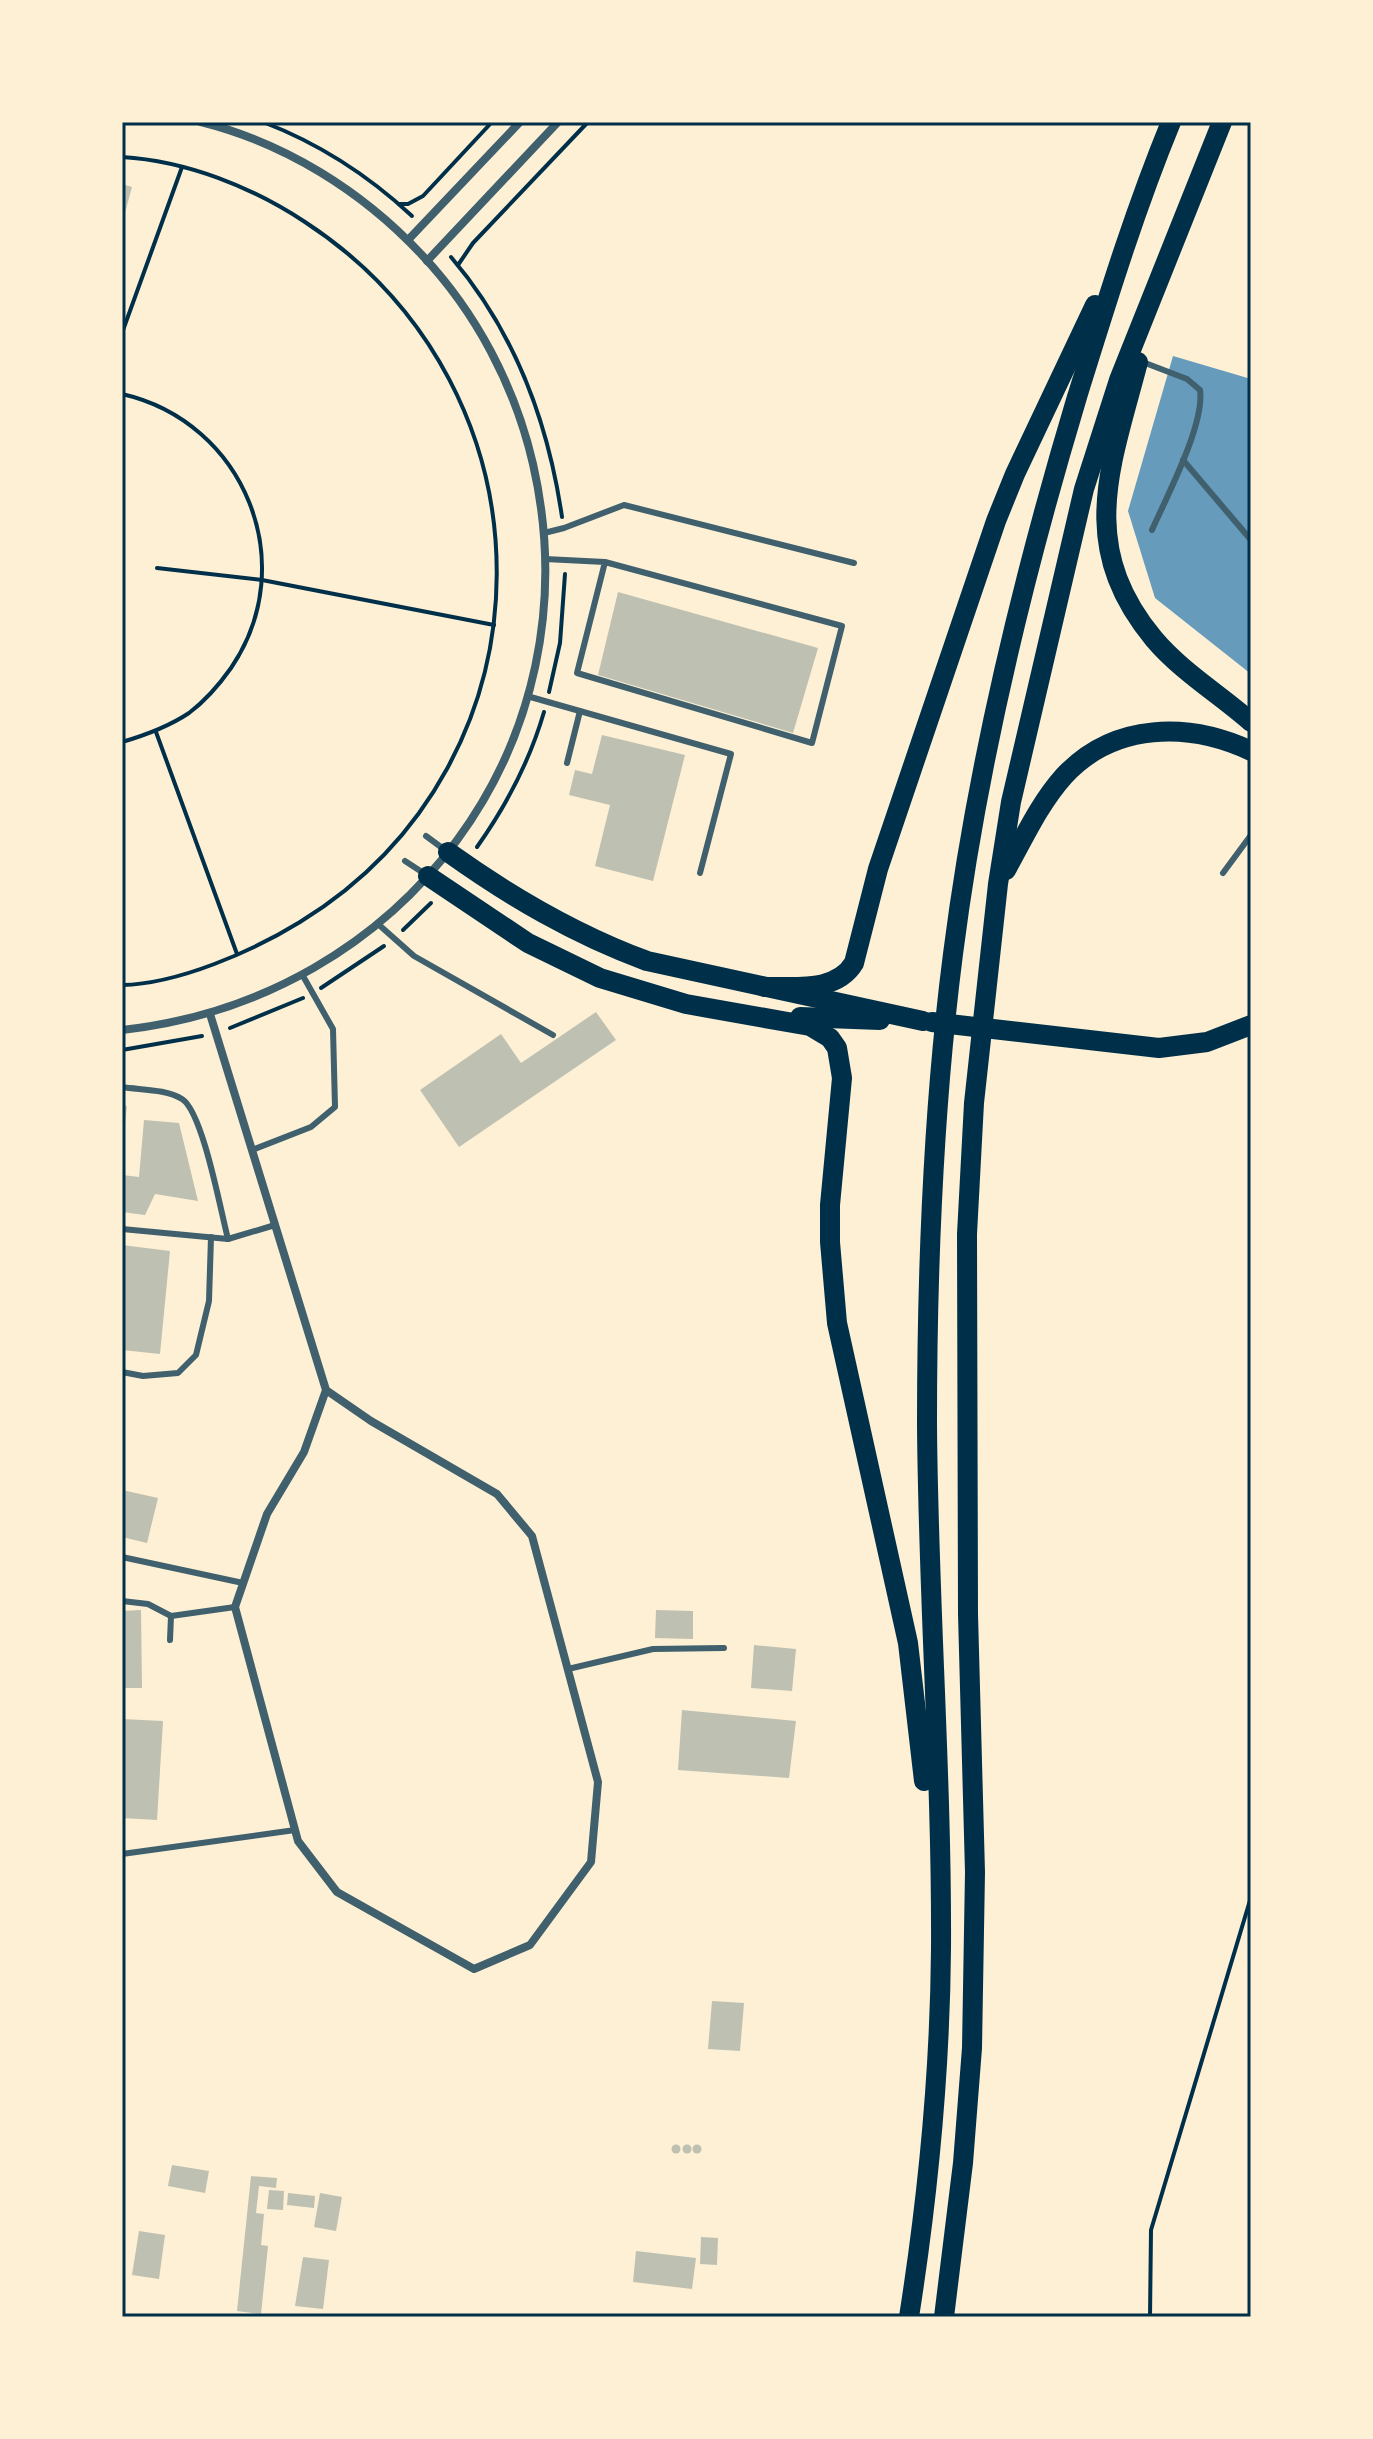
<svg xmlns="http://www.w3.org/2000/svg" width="1373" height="2439" font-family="Inter,sans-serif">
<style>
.water{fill:#669bbc}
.building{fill:#bec0b2}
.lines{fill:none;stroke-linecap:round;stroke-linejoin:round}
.path{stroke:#003049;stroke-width:4}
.service{stroke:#3f606c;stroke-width:6}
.minor{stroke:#3f606c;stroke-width:8}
.trunk{stroke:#003049;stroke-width:20}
.neatline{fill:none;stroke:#003049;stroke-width:3}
</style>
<rect width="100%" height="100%" fill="#fdf0d5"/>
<polygon class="water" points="1173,356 1251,379 1251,674 1155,598 1128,511"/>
<g class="building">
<polygon points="122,184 132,187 123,220 122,219"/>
<polygon points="618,592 818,648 793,733 598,675"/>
<polygon points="602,735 685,755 653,881 595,866 610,805 569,795 575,770 592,774"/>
<polygon points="596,1012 616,1040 459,1147 420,1090 501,1034 521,1063"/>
<polygon points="122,1105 127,1106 124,1133 122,1133"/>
<polygon points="144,1120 179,1123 198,1201 155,1194 145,1215 122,1212 122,1175 139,1177"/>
<polygon points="122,1245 170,1251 160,1354 122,1350"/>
<polygon points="122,1490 158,1498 147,1543 122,1537"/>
<polygon points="141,1610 142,1688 122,1688 122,1611"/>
<polygon points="656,1610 693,1611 693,1639 655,1638"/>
<polygon points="754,1645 796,1649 792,1691 751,1688"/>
<polygon points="682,1710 796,1721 789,1778 678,1770"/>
<polygon points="122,1719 163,1721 157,1820 122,1818"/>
<polygon points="712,2001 744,2003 740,2051 708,2049"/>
<circle cx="697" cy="2149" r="4.5"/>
<circle cx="687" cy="2149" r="4.5"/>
<circle cx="676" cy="2149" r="4.5"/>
<polygon points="172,2165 209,2171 205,2193 168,2186"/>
<polygon points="251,2176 277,2178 276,2188 259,2186 256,2213 264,2214 261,2245 268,2246 261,2314 237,2311"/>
<polygon points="269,2190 284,2191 283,2210 267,2209"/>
<polygon points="288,2193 315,2196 314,2208 287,2205"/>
<polygon points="320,2193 342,2197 336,2231 314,2227"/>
<polygon points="139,2231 165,2235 159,2279 132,2275"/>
<polygon points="701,2237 718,2238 717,2265 700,2264"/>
<polygon points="636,2251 696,2258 692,2289 633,2282"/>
<polygon points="303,2257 329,2260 323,2309 295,2306"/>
</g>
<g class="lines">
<g class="path">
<path d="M263,122c55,21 106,54 149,94"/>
<path d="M122,157c65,4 130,30 183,65 256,167 257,539 -5,700 -47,29 -122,62 -178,63"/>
<polyline points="399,204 408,204 423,196 492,122"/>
<path d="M451,257c64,75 97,164 111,260"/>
<polyline points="458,265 473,243 588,122"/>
<polyline points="122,333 182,167"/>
<path d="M122,394c123,28 180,170 109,274 -12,17 -26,33 -42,45 -21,14 -43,22 -67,29"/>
<polyline points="157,568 262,580 494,625"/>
<polyline points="549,692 560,643 565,574"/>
<polyline points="156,732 237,954"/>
<path d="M477,847c29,-41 53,-87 67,-135"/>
<polyline points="403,930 431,903"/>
<polyline points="321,988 384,946"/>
<polyline points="230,1028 303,998"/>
<polyline points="122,1050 202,1036"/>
<polyline points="1150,2317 1151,2230 1251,1897"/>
</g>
<g class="service">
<path d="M1140,361l47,18 13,11c5,34 -33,106 -48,140"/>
<polyline points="1183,460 1251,540"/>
<polyline points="544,533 564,528 624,505 854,563"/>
<polyline points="545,559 605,562 842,626 812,743 577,673 605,562"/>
<polyline points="527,696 731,754 700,873"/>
<polyline points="567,763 580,711"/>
<polyline points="426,836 445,850"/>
<polyline points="405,861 425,874"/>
<polyline points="1223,873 1251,835"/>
<polyline points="378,924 414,956 553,1035"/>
<path d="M122,1087c19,3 44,2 60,12 21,13 39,114 46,140"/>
<polyline points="252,1150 311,1127 335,1107 333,1029 303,976"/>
<polyline points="122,1229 228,1239 275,1225"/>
<polyline points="122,1372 143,1376 178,1373 196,1355 209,1301 211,1237"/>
<polyline points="122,1557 243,1583"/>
<polyline points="122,1601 148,1604 171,1616"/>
<polyline points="170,1640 171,1616 235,1607"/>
<polyline points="568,1669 653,1649 724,1648"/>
<polyline points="122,1854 295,1830"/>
</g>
<g class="minor">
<polyline points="408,240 520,122"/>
<polyline points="427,261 558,122"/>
<polyline points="210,1014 326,1390 304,1452 267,1514 235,1607 298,1841 337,1892 474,1969 530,1945 591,1862 598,1782 532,1536 497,1494 371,1421 326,1390"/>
<path d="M122,1030c281,-31 475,-286 411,-566 -18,-78 -57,-152 -112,-210 -59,-63 -136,-111 -220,-132"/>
</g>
<g class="trunk">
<path d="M1138,362c-27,104 -62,183 16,277 27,32 65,55 97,83"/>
<path d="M448,852c63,45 126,82 199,109l276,60"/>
<path d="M1006,870c18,-32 33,-66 58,-94 50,-54 125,-54 187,-25"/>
<polyline points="428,876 528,943 600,978 686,1004 810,1026 830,1038 837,1048 842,1078 830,1205 830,1242 837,1323 908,1643 924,1781"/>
<path d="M764,987c30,-1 72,6 90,-24l24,-94 118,-348 19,-47 80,-169"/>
<polyline points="800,1017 880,1020"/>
<polyline points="932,1022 1159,1048 1207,1042 1251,1025"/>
<path d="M909,2317c19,-121 31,-245 32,-368 1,-175 -13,-351 -14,-526 0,-156 6,-314 26,-469 24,-189 69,-374 124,-557 29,-93 57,-185 94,-275"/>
<polyline points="944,2317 963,2163 972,2048 975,1872 968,1614 967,1234 974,1103 998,884 1011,802 1084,489 1119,380 1222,122"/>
</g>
</g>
<rect width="1373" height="2439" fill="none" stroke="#fdf0d5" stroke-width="248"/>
<rect x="124" y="124" width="1125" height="2191" class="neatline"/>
</svg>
